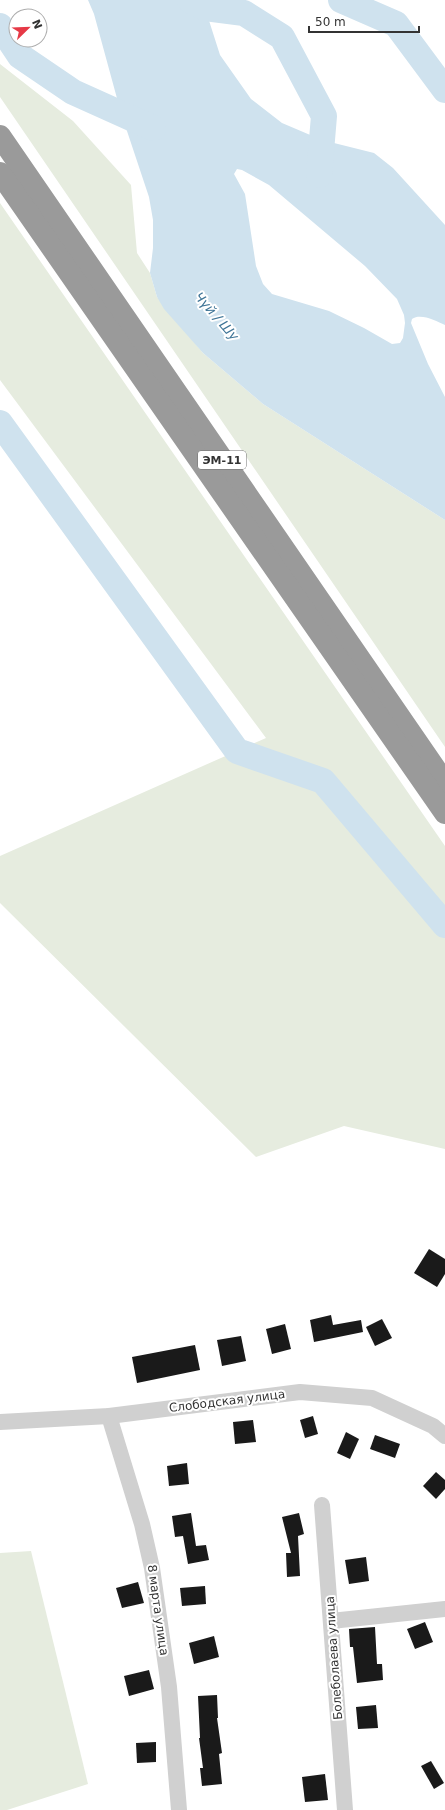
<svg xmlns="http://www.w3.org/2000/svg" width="445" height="1810" font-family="'DejaVu Sans',sans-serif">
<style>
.green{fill:#e6ecdf}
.water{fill:#cfe2ee;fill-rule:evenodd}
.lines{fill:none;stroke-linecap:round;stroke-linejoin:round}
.river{stroke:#cfe2ee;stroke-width:26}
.building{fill:#1a1a1a}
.minor{stroke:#d0d0d0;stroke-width:16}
.highway{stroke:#9a9a9a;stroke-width:22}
.labels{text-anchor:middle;stroke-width:4;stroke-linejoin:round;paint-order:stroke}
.shield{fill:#fff;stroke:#707070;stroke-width:1}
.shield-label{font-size:11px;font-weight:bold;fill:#333}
.street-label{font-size:12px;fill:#333;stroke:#fff}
.water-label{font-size:13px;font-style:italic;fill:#3f7597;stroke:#fff}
</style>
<rect width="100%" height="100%" fill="#fff"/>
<g class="green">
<polygon points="0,64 73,121 131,185 137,253 150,273 157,297 203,353 263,404 445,520 445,747 0,97"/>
<polygon points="0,203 445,846 445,1149 344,1126 256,1157 0,903 0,856 266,738 0,380"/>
<polygon points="31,1551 88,1784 7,1810 0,1810 0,1553"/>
</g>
<path class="water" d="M88,0h116l1,8 15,47 31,44 31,24 40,17 52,13 19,15 52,57v100c-9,-4 -24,-12 -33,-6l-1,4 17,41 17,33v123l-182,-116 -60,-51 -39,-44 -7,-12 -7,-24 3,-25v-28l-4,-23 -28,-84 -27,-99zM237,169l5,1 27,15 96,81 32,33 7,16 1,8 -2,15 -3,5 -8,1 -28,-16 -35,-17 -57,-17 -9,-10 -7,-18 -11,-72 -11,-20z"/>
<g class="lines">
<g class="river">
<polyline points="190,0 205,8 244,13 282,37 324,116 319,175"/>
<polyline points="341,0 396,24 445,90"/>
<polyline points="0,26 20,56 73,92 153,128"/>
<polyline points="0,423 237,751 323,781 445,925"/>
</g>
</g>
<g class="building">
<polygon points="429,1249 445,1259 445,1274 437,1287 414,1273"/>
<polygon points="331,1315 333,1325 361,1320 363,1332 314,1342 310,1320"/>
<polygon points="382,1319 392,1338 375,1346 366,1327"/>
<polygon points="285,1324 291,1349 272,1354 266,1329"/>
<polygon points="241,1336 246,1361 222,1366 217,1340"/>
<polygon points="195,1345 200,1370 137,1383 132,1357"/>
<polygon points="313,1416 318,1434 305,1438 300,1420"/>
<polygon points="253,1420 256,1442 235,1444 233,1422"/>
<polygon points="346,1432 359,1439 350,1459 337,1453"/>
<polygon points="375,1435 400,1444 395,1458 370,1449"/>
<polygon points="187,1463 189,1484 169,1486 167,1466"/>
<polygon points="436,1472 445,1480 445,1489 436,1499 423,1486"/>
<polygon points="191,1513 196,1546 206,1545 209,1560 188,1564 183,1536 175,1537 172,1516"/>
<polygon points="299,1513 304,1534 298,1536 300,1576 287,1577 286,1553 291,1553 282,1517"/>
<polygon points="366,1557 369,1581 349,1584 345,1560"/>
<polygon points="138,1582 144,1603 122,1608 116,1588"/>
<polygon points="205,1586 206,1604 182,1606 180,1588"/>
<polygon points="425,1622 433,1642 415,1649 407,1629"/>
<polygon points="375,1627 377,1664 382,1664 383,1680 357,1683 353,1647 350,1647 349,1629"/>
<polygon points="214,1636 219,1657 194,1664 189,1643"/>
<polygon points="149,1670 154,1689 129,1696 124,1676"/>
<polygon points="217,1695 218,1718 217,1718 222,1753 219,1754 222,1784 202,1786 200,1768 203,1768 199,1738 200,1738 198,1696"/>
<polygon points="376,1705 378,1728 358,1729 356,1707"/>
<polygon points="156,1742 156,1762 137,1763 136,1743"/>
<polygon points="431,1761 444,1783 434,1789 421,1766"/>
<polygon points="325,1774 328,1800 305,1802 302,1777"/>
</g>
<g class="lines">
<g class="minor">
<polyline points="109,1416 142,1524 152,1568 169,1687 179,1810"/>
<polyline points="0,1422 109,1416 300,1392 372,1398 433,1426 445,1436"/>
<polyline points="322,1505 345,1810"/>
<polyline points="331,1621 445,1609"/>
</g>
<g class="highway">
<polyline points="0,136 445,783"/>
<polyline points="0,173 445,813"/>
</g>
</g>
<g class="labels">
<rect class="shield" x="198" y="451" width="48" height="18" rx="3"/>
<g class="shield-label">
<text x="222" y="464">ЭМ-11</text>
</g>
<g class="street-label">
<text transform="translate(227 1401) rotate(-7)" y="4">Слободская улица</text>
<text transform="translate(158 1610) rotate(82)" y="4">8 марта улица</text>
<text transform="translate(334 1658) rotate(-94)" y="4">Болеболаева улица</text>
</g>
<g class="water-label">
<text transform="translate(217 316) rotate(49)" y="5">Чүй / Шу</text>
</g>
</g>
<g transform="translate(28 28) rotate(67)"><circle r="19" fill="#ffffff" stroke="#adadad"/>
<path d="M0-3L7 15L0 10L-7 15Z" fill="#e63946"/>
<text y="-6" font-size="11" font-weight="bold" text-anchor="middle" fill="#333333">N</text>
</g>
<path d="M309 26v6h110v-6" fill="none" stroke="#333333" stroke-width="2"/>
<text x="315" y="26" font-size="12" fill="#333333" stroke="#ffffff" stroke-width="3" paint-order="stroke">50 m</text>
</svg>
